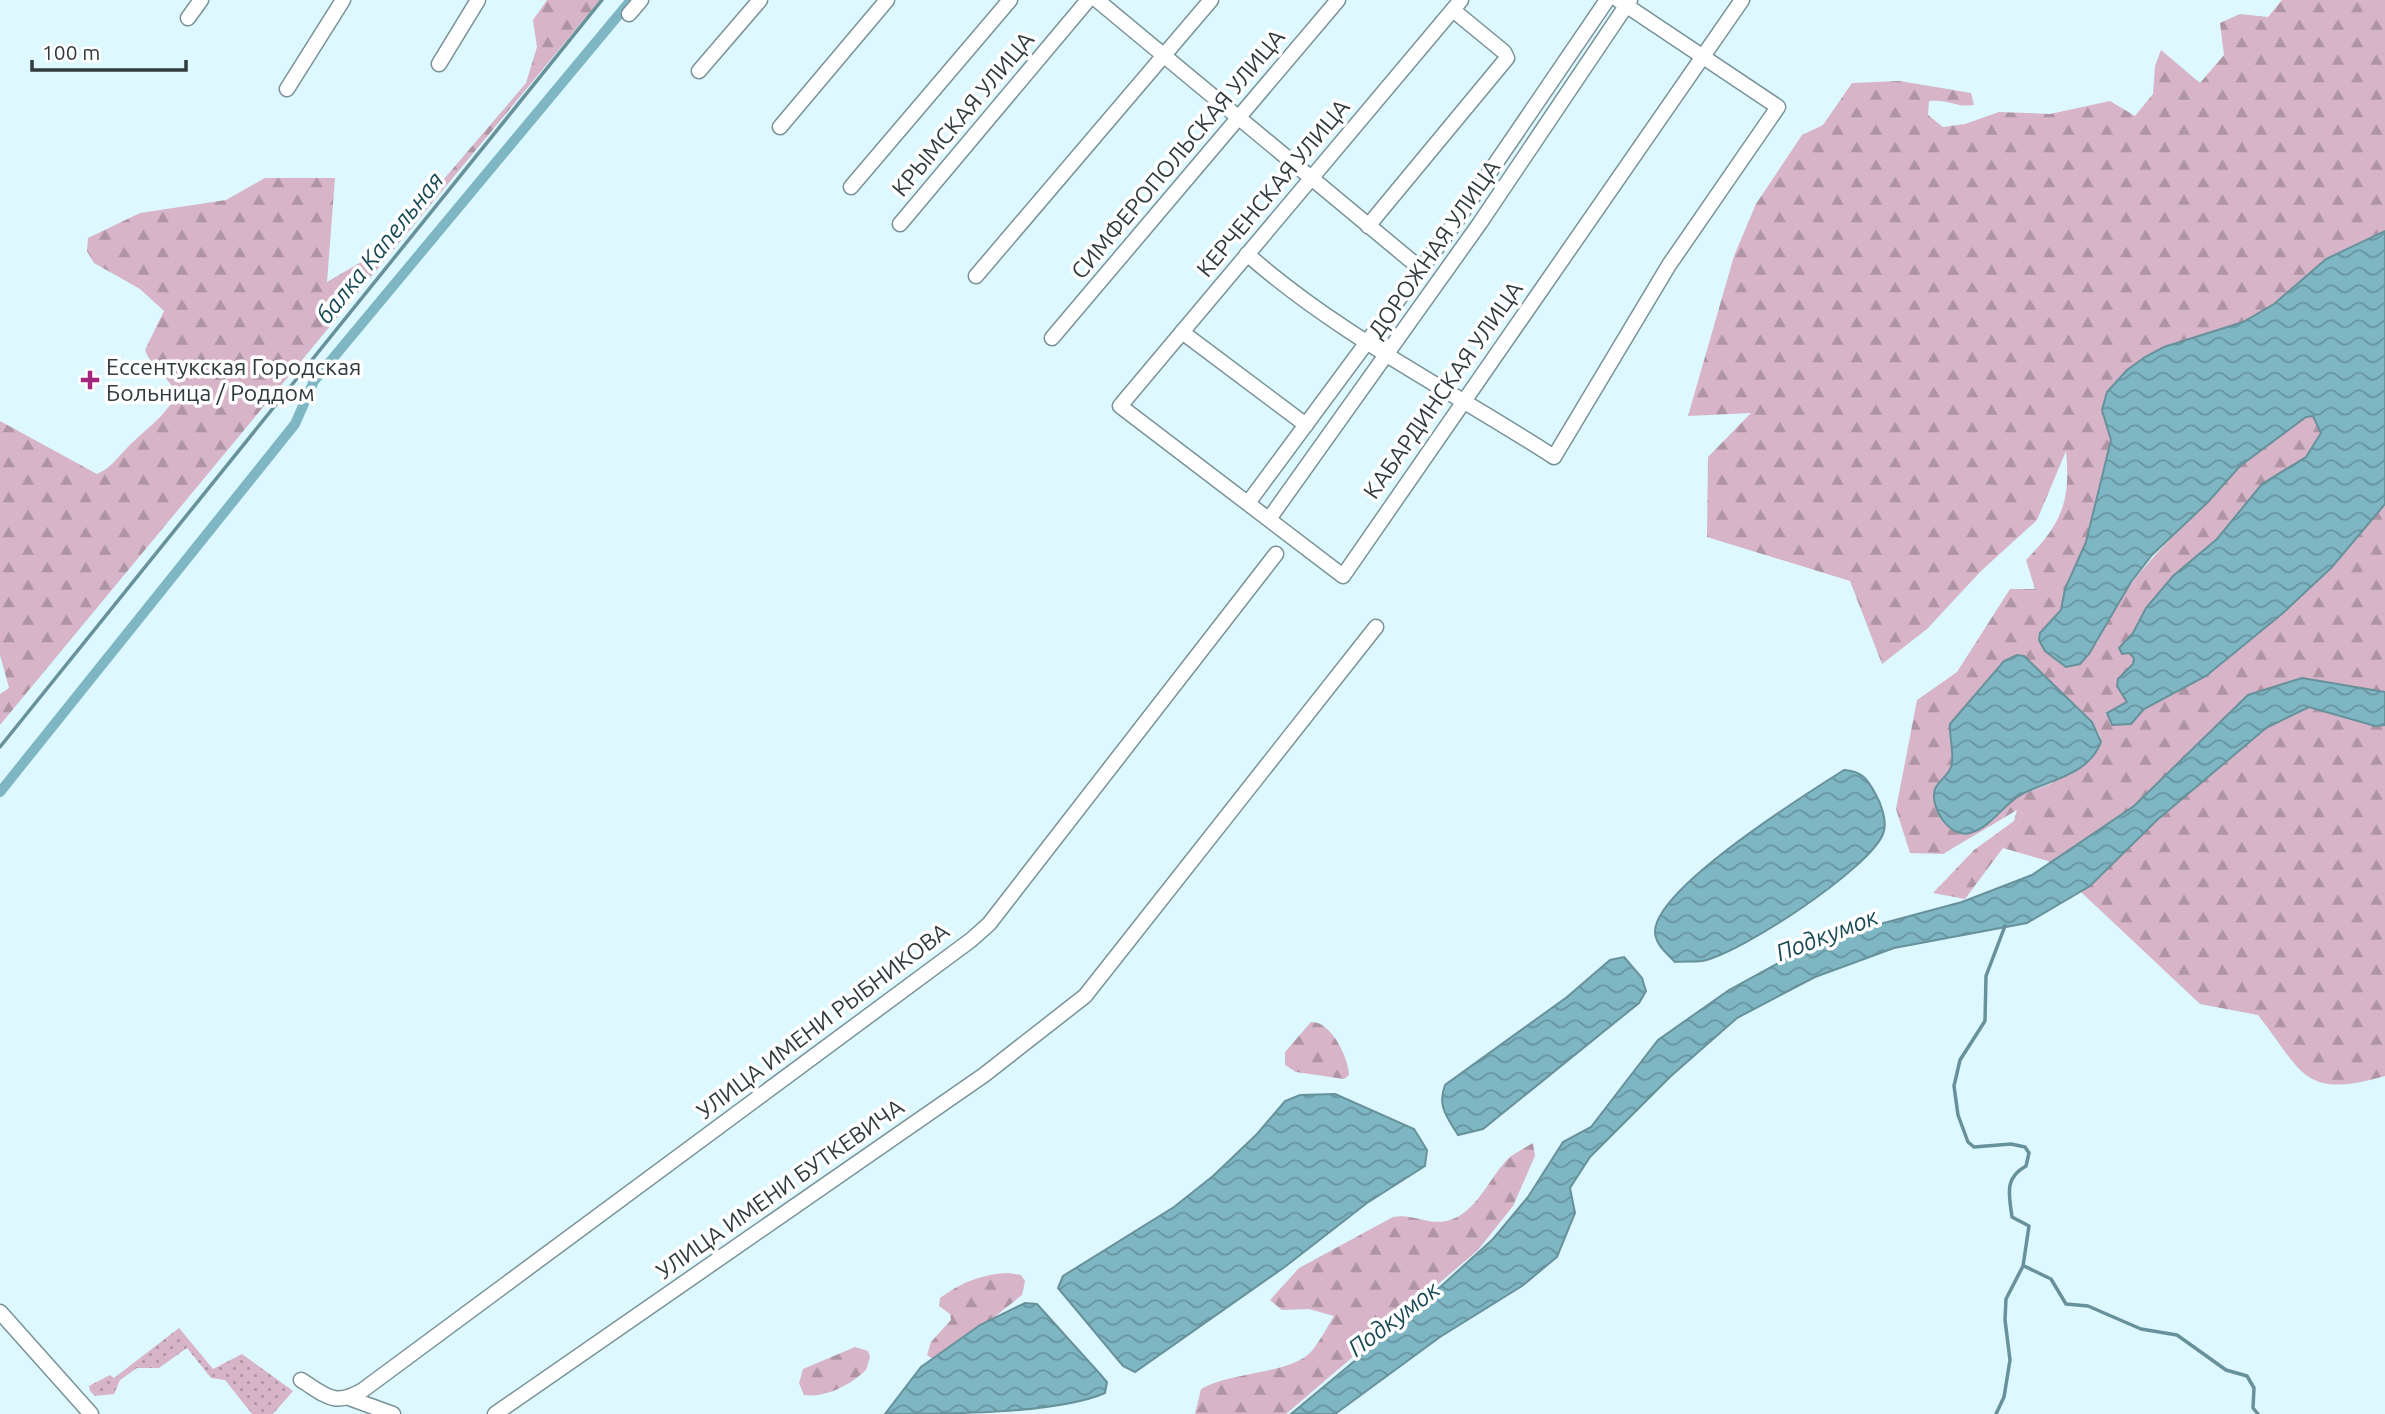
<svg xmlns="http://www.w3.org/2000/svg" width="2385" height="1414" font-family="Ubuntu,sans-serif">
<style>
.grass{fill:url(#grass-dots)}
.forest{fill:url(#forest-firs);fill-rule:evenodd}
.water{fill:url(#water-waves);stroke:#67919b;stroke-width:2}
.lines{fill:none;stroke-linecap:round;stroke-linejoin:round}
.stream{stroke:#67919b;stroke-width:3.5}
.canal{stroke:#7eb6c3;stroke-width:10}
.minor-casing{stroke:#799298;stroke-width:17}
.minor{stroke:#fff;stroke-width:14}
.poi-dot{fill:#a2277d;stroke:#fff;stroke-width:2.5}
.labels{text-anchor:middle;stroke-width:7;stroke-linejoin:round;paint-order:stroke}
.street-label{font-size:23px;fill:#303b3d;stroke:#fff}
.poi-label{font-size:23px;fill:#303b3d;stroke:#fff;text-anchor:start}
.water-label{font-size:24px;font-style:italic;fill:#184a54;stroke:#fff}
</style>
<defs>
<pattern id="grass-dots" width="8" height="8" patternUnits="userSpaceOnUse" patternTransform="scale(1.75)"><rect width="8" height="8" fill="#d7b4c8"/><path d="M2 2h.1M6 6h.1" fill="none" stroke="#af94a4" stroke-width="1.8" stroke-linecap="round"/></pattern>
<pattern id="forest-firs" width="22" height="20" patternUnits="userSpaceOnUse" patternTransform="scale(1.75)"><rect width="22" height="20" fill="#d7b4c8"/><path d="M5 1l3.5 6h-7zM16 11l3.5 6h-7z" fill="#af94a4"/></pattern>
<pattern id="water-waves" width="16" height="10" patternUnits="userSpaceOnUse" patternTransform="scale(1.75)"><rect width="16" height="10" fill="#7eb6c3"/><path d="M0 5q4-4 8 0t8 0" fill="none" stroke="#6895a0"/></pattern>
</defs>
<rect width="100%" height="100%" fill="#ddf8ff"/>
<polygon class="grass" points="179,1328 213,1369 242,1354 293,1391 273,1414 252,1414 225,1380 211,1378 187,1348 159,1368 137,1368 120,1380 114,1394 95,1396 90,1391 89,1386 110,1375 114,1378"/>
<g class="forest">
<path d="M547,0h53l-600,725v-31l9,-6 -9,-33v-234l97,53c14,-6 19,-15 29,-25 21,-22 34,-27 51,-54 -8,-19 -25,-26 -32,-45l19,-39 -24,-22 -46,-26 -7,-12 1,-13 52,-25 86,-13 39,-22h70l-8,104 58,-34 141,-165 11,-36 -4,-27z"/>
<path d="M2282,0h103v231l-59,28 -52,45 -31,18 -79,25 -37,23 -20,22 -5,18 9,30 -25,102 -21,47 -4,21 -21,23 57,10c23,-57 65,-96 108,-138 13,-12 23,-28 36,-40 20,-17 44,-32 65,-48l7,-1 8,17 -15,24 -44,27 -45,55 -44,37 -27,32 -13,25 -13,15 14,10 -1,7 -15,21 8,9 5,29 13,-15 62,-33 77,-63 49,-46 53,-63v572c-83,24 -82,-4 -127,-61l-58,-11 -152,-143 -45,-13 -38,51 -32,-6 41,-43 40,-29 3,-11 -74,44 -33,-1 -14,-44 21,-109 40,-28 53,-83h25l-9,-29c35,-36 45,-57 40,-109l-29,69 -56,51 -54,58 -45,35 -32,-83 -143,-44 1,-80 43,-44 -63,3 46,-160 22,-52 46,-69 21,-10 29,-42 48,-2 71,12 3,12c-17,3 -25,-6 -45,-4l-1,14 15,12 22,-3 34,-12 51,2 60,-13 25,15 18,-22 2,-28 6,-16 39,33 24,-28 -4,-32 20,-9 28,3zM2017,655l7,1 68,66 8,14 -9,24 -41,24 -32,12 -29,26 -49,-7c-12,-42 7,-24 11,-51 2,-14 -2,-27 -1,-40l33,-39z"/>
<path d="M1311,1022c20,-1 37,35 38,53l-5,4 -48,-7 -11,-7v-13z"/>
<path d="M1533,1143l2,13 -22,50 -35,44 -192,164h-91l6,-25c29,-17 87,-15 109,-36 9,-10 17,-26 24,-37l-25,-7 -27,1 -12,-10 29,-32 94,-51c19,-4 34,8 53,4 31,-6 44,-46 64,-64 7,-5 16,-10 23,-14z"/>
<path d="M1007,1273l14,2 4,6 -3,14 -49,39 -40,25 -6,-4 4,-13 20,-22 -1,-6 -11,-8 1,-8c20,-15 42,-24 67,-25z"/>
<path d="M855,1347l13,4 2,6 -4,13c-16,15 -40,28 -62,25l-5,-12 4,-14z"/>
</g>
<g class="water">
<polygon points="2385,231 2385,504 2332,567 2283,613 2206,676 2144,709 2131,724 2112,725 2107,713 2127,702 2117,686 2118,679 2133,664 2134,658 2129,653 2122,654 2119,648 2133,633 2146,608 2173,576 2217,539 2262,484 2306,457 2321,433 2313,416 2306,417 2240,466 2208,502 2152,555 2131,582 2089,654 2080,664 2066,667 2045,651 2039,640 2040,633 2061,610 2065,589 2086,542 2111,440 2102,410 2107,392 2127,370 2145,357 2164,347 2243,322 2274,304 2326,259"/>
<path d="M2017,655l7,1 68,66 9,20c-12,33 -52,38 -79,52 -19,10 -30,33 -52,39 -20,6 -41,-26 -35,-44 3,-8 13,-13 16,-22 4,-13 -2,-29 -1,-43l54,-63z"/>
<polygon points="2302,678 2385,692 2385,725 2375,726 2309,707 2266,728 2157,820 2090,886 2027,923 1894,948 1815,977 1737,1018 1671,1076 1590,1157 1570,1188 1575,1213 1557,1257 1522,1286 1440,1337 1335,1414 1291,1414 1405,1319 1493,1239 1528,1197 1563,1142 1591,1127 1658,1040 1729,990 1806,948 1869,927 1962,902 2032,875 2134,806 2248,695"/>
<path d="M1844,770c17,1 23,8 31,23 6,10 13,29 8,41 -14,35 -143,120 -181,127 -9,1 -18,0 -27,1 -8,-9 -20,-17 -20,-31 2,-44 151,-137 189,-161z"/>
<path d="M1624,957l18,21 4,13 -7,12 -156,126 -25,6c-11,-18 -21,-29 -13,-50l122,-88 43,-37z"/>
<polygon points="1335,1094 1414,1129 1427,1150 1425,1166 1367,1203 1286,1266 1135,1372 1123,1366 1058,1288 1063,1276 1174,1207 1213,1176 1257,1134 1285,1101 1300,1095"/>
<path d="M1025,1303l12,1 63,70 7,8 -2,11c-48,21 -160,21 -220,21l36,-47 59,-42z"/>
</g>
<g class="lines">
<g class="stream">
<polyline points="0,747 602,0"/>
<polyline points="2024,1266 2051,1279 2066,1304 2088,1306 2141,1329 2177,1335 2226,1370 2247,1376 2254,1388 2253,1408 2258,1414"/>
<path d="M1996,1414l8,-17 6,-37 -5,-40 1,-21 17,-33 6,-40 -17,-9c-3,-23 -8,-39 14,-51l3,-13 -4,-6 -14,-3 -37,3 -6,-5 -10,-27 -4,-29 6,-26 25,-39 1,-45 19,-50"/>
</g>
<polyline class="canal" points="0,792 295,424 314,381 631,0"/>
<g class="minor-casing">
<g id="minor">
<polyline points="1097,0 1421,269"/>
<polyline points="1461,0 1120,406 1343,576 1742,0"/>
<polyline points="629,14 641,0"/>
<polyline points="188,18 201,0"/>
<polyline points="439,64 478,0"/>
<polyline points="699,71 760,0"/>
<polyline points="287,89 343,0"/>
<polyline points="780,127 887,0"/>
<polyline points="851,187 1010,0"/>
<polyline points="900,224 1088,0"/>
<polyline points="1368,226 1507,58 1504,52 1453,10"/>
<path d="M1247,254c93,82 204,136 307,203l115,-192 109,-158 -160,-107"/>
<polyline points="976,276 1211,0"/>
<polyline points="1182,332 1306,425"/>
<polyline points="1052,338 1338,0"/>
<polyline points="1248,503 1455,223 1607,0"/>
<polyline points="1269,519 1480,223 1630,0"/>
<polyline points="0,1312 91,1414"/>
<path d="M301,1380c26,16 33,27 62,10l608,-450 18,-16 287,-370"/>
<polyline points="349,1398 393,1414"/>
<polyline points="495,1414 984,1075 1085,996 1376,627"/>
</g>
</g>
<use href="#minor" class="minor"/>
</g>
<path class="poi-dot" d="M86.5 369.5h7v7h7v7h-7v7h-7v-7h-7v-7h7z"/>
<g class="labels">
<g class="street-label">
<text transform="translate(963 114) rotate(-50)" y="8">КРЫМСКАЯ УЛИЦА</text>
<text transform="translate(1178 154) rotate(-50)" y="8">СИМФЕРОПОЛЬСКАЯ УЛИЦА</text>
<text transform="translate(1273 188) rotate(-50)" y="8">КЕРЧЕНСКАЯ УЛИЦА</text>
<text transform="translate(1434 249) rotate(-55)" y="8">ДОРОЖНАЯ УЛИЦА</text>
<text transform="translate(1443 390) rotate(-55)" y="8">КАБАРДИНСКАЯ УЛИЦА</text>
<text transform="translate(823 1021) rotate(-37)" y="8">УЛИЦА ИМЕНИ РЫБНИКОВА</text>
<text transform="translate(780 1189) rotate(-35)" y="8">УЛИЦА ИМЕНИ БУТКЕВИЧА</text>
</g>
<g class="poi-label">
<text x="106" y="375">Ессентукская Городская<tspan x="106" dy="26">Больница / Роддом</tspan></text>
</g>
<g class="water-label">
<text transform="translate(380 248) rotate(-51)" y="8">балка Капельная</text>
<text transform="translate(1827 935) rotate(-21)" y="8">Подкумок</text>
<text transform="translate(1394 1319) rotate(-37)" y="8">Подкумок</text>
</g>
</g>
<path d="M32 60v10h154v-10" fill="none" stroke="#303b3d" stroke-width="3.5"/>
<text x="42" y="60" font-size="21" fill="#303b3d" stroke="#ffffff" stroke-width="5" paint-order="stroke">100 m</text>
</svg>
